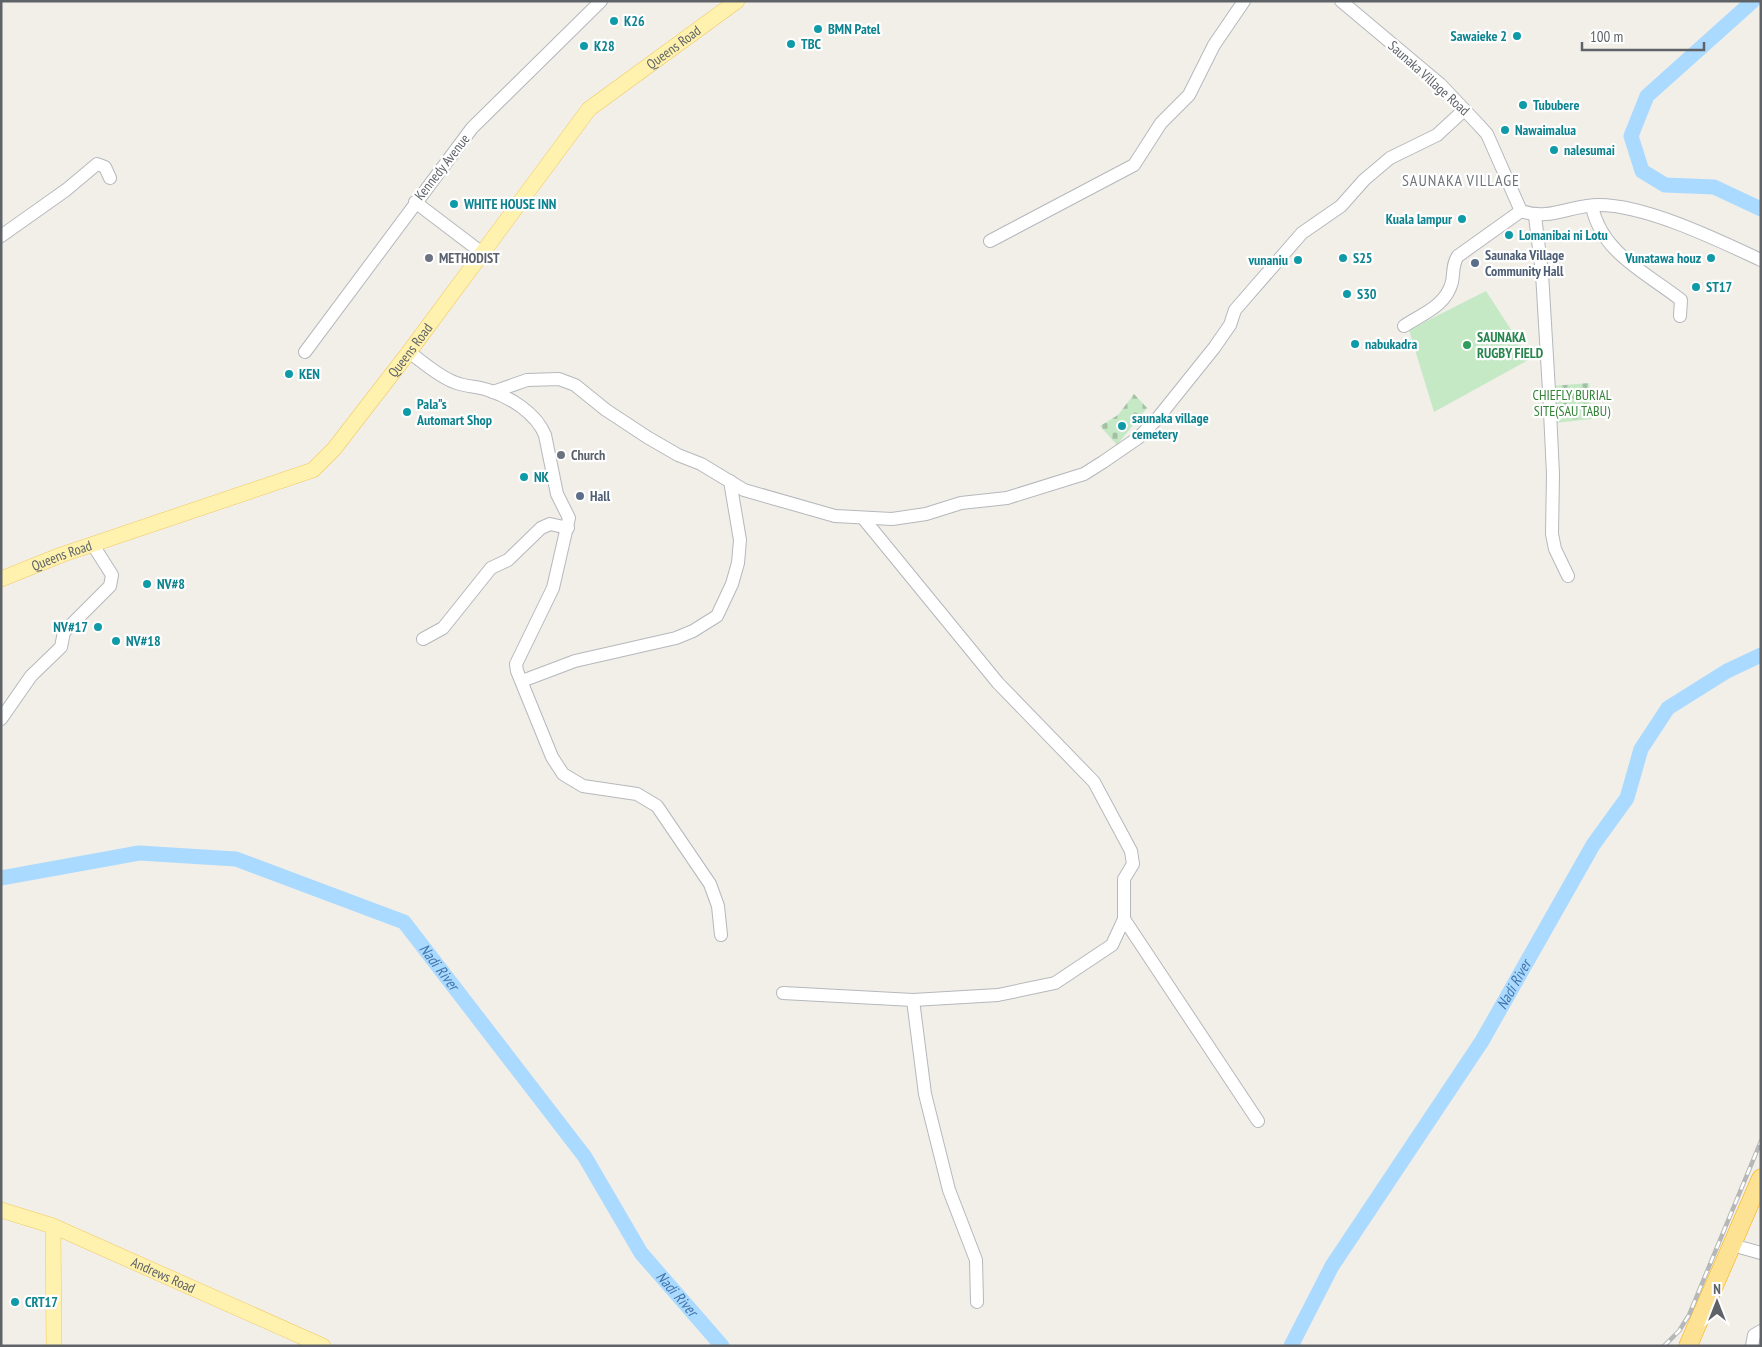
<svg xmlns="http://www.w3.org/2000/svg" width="1762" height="1347" font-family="'PT Sans Narrow',sans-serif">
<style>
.cemetery{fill:url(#cemetery-stones)}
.pitch{fill:#c5e8c5}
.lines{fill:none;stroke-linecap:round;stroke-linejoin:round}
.river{stroke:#aadaff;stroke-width:15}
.minor-casing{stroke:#b5b8bc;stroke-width:14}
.major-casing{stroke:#f2c960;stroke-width:16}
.highway-casing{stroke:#f9ab00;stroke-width:19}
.minor{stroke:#fff;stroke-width:12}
.major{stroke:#fff2af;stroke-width:15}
.highway{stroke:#fde293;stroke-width:18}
.rail-casing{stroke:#b6b7b8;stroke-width:4.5}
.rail{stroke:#fff;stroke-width:2.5;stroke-dasharray:8;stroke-linecap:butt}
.culture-dot{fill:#0f9aa8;stroke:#fff;stroke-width:2}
.worship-dot{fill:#6b7280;stroke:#fff;stroke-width:2}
.service-dot{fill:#5c6f8a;stroke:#fff;stroke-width:2}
.leisure-dot{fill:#2e9e5b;stroke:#fff;stroke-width:2}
.labels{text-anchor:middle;stroke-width:4.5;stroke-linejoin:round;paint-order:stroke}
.culture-label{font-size:14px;font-weight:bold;fill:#0d838f;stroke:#fff;text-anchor:start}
.street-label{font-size:14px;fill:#5f6368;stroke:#fff}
.service-label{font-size:14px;font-weight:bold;fill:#4e5e75;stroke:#fff;text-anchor:start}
.worship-label{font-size:14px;font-weight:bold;fill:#5b616d;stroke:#fff;text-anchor:start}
.leisure-label{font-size:14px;font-weight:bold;fill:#27864d;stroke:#fff;text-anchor:start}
.park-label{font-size:14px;fill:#348238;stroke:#fff}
.water-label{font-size:15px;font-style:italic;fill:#4174aa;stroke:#fff}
.quarter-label{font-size:16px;letter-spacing:1px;fill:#70757a;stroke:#fff}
</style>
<defs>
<pattern id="cemetery-stones" width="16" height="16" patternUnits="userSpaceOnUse" patternTransform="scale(1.25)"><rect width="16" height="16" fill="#c5e8c5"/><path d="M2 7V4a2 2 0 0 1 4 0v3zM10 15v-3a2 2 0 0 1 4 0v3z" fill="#a3c0a4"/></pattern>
</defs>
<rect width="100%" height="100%" fill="#f1efe8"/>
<g class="cemetery">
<polygon points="1589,383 1592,419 1554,423 1552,386"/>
<polygon points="1134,394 1147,408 1117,445 1100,426 1118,415"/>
</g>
<polygon class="pitch" points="1486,291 1530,359 1434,412 1409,330"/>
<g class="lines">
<g class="river">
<polyline points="1753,1 1647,96 1631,136 1642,171 1665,185 1714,187 1761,209"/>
<path id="s1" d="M1,878l138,-25 97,6 168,63 181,235 56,96 81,93"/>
<path id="s2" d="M1291,1346l41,-80 150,-225 111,-196 34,-47 14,-49 27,-41 59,-37 34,-16"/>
</g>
<g class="minor-casing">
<g id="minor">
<path d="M1341,1l99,83 36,38 11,12 34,77c29,10 49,-6 78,-6 47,0 119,35 162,55"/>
<polyline points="415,202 481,252"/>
<path d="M1592,206c9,47 55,67 89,94l-1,16"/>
<polyline points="1535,216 1542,273 1549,391 1553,474 1552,534 1555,549 1568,576"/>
<polyline points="1,236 66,190 97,164 105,167 110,178"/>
<polyline points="990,241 1134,165 1161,123 1189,95 1214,45 1244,1"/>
<path d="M1404,326c18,-12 42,-20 48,-44 2,-9 0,-18 6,-26l63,-45"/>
<polyline points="305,352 472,128 601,1"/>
<path d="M409,352c14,10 29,24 45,30 11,5 23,4 34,8 22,7 48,23 57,45l12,59 12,24 -16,70 -37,76 1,7 35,86 11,17 20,12 54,8 20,12 53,78 8,22 3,29"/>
<polyline points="493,392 527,380 559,379 575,385 606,410 647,437 678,455 701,464 744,490 835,516 892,519 926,514 961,503 1007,498 1084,474 1103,462 1138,438 1157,419 1214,348 1230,325 1235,310 1302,233 1341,206 1364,180 1390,158 1437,135 1464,110"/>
<polyline points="423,639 443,628 491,568 508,560 541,528 550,524 568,528"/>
<polyline points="522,681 575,661 676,638 693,631 717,616 732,584 738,563 740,540 730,481"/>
<polyline points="1,719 31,676 61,647 64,632 110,586 112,575 93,545"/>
<polyline points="1124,919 1258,1121"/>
<polyline points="783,993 913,1000 998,995 1055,983 1112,945 1124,919 1124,879 1133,864 1131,851 1094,782 998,683 863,518"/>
<polyline points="913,1000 925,1094 949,1190 976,1260 977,1302"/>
<polyline points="1732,1245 1761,1253"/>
<polyline points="1752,1346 1754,1335 1761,1331"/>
</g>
</g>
<g class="major-casing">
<g id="major">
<path id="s3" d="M1,579l60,-24 252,-85 21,-21 75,-97 180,-243 148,-108"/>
<path id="s4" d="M1,1210l52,16 270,120"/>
<polyline points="53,1226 54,1346"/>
</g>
</g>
<g class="highway-casing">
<polyline id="highway" points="1688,1346 1761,1178"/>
</g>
<use href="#minor" class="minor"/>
<use href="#major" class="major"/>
<use href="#highway" class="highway"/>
<g class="rail-casing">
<polyline id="rail" points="1664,1346 1679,1331 1689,1315 1761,1141"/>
</g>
<use href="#rail" class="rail"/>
</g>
<g class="culture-dot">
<circle cx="614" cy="21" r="5"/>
<circle cx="818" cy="29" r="5"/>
<circle cx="1517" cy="36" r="5"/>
<circle cx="791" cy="44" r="5"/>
<circle cx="584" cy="46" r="5"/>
<circle cx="1523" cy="105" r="5"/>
<circle cx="1505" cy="130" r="5"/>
<circle cx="1554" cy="150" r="5"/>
<circle cx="454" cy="204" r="5"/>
<circle cx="1462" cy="219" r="5"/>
<circle cx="1509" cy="235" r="5"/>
<circle cx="1343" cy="258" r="5"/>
<circle cx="1711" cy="258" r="5"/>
<circle cx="1298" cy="260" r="5"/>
<circle cx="1696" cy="287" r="5"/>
<circle cx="1347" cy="294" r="5"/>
<circle cx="1355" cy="344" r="5"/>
<circle cx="289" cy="374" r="5"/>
<circle cx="407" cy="412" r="5"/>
<circle cx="1122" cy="426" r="5"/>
<circle cx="524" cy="477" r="5"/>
<circle cx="147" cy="584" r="5"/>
<circle cx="98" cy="627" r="5"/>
<circle cx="116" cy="641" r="5"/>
<circle cx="15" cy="1302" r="5"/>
</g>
<g class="worship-dot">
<circle cx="429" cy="258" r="5"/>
<circle cx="561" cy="455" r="5"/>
</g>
<g class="service-dot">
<circle cx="1475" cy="263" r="5"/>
<circle cx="580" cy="496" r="5"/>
</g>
<circle class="leisure-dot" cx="1467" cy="345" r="5"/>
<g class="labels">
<g class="culture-label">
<text x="624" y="26">K26</text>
<text x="828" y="34">BMN Patel</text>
<text x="1507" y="41" text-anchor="end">Sawaieke 2</text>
<text x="801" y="49">TBC</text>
<text x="594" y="51">K28</text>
<text x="1533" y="110">Tububere</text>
<text x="1515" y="135">Nawaimalua</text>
<text x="1564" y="155">nalesumai</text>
<text x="464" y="209">WHITE HOUSE INN</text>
<text x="1452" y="224" text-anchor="end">Kuala lampur</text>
<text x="1519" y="240">Lomanibai ni Lotu</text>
<text x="1353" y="263">S25</text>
<text x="1701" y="263" text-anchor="end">Vunatawa houz</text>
<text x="1288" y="265" text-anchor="end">vunaniu</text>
<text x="1706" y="292">ST17</text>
<text x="1357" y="299">S30</text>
<text x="1365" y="349">nabukadra</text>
<text x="299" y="379">KEN</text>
<text x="417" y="409">Pala"s<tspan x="417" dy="16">Automart Shop</tspan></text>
<text x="1132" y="423">saunaka village<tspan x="1132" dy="16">cemetery</tspan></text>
<text x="534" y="482">NK</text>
<text x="157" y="589">NV#8</text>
<text x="88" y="632" text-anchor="end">NV#17</text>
<text x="126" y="646">NV#18</text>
<text x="25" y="1307">CRT17</text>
</g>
<g class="street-label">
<text dy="5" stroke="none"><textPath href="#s3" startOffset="890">Queens Road</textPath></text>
<text transform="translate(1429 78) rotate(42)" y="5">Saunaka Village Road</text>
<text transform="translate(442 167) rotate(-52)" y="5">Kennedy Avenue</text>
<text dy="5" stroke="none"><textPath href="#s3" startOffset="485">Queens Road</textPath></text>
<text dy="5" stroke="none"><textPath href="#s3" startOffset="65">Queens Road</textPath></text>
<text dy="5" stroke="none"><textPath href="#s4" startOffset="175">Andrews Road</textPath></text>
</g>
<g class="service-label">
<text x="1485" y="260">Saunaka Village<tspan x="1485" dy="16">Community Hall</tspan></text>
<text x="590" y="501">Hall</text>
</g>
<g class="worship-label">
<text x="439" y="263">METHODIST</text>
<text x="571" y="460">Church</text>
</g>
<g class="leisure-label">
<text x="1477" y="342">SAUNAKA<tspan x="1477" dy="16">RUGBY FIELD</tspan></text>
</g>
<g class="park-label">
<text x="1572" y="400">CHIEFLY BURIAL<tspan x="1572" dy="16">SITE(SAU TABU)</tspan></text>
</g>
<g class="water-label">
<text dy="5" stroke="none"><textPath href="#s1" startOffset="474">Nadi River</textPath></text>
<text dy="5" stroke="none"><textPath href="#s2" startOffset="425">Nadi River</textPath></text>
<text dy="5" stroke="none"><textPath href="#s1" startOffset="879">Nadi River</textPath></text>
</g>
<g class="quarter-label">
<text x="1461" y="186">SAUNAKA VILLAGE</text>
</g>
</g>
<rect width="1762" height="1347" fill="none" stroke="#5f6368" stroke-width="5"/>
<g transform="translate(1717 1302)" stroke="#ffffff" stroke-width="4" paint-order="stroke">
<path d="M0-4L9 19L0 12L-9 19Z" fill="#5f6368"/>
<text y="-8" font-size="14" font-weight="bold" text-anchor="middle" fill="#5f6368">N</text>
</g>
<path d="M1582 42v8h122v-8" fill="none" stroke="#5f6368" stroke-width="2.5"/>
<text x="1590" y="42" font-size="15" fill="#5f6368" stroke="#ffffff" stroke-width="4" paint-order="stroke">100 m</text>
</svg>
